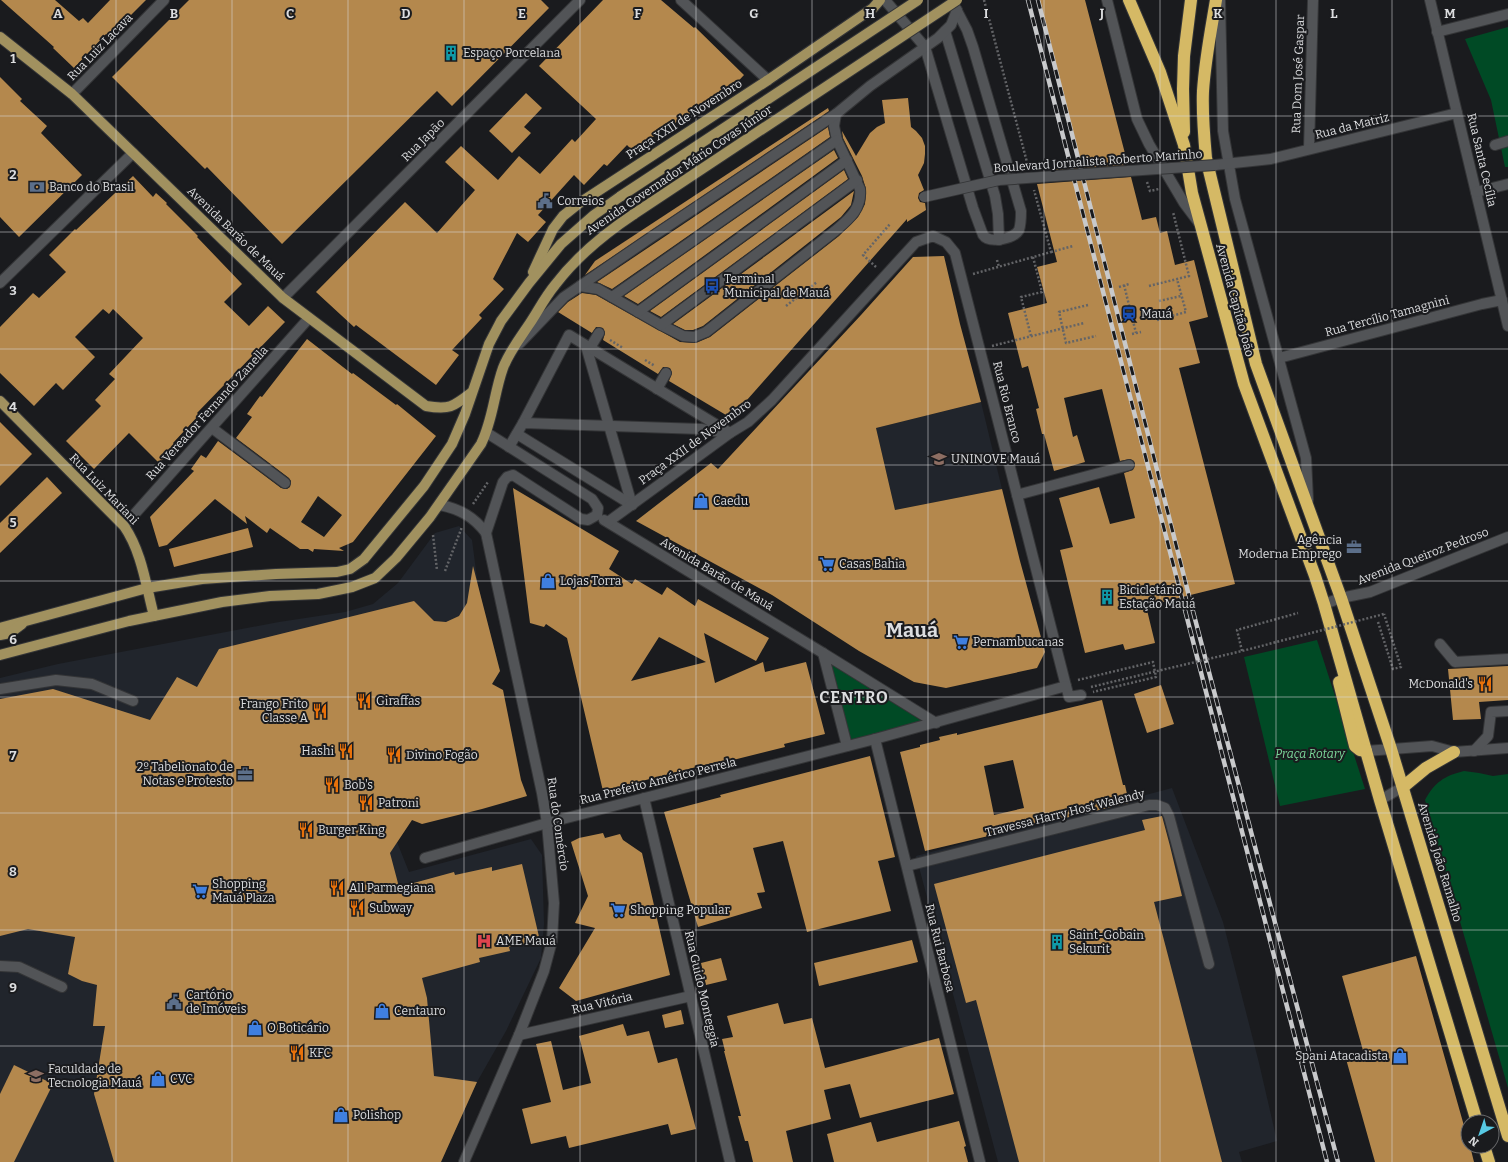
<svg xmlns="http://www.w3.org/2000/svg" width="1508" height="1162" font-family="Bitter,serif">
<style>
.built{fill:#21252c}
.green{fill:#004a25}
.building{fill:#b4884d;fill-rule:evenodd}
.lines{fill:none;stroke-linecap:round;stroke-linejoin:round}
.minor-casing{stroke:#343537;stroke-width:12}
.major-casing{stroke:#343537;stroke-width:12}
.highway-casing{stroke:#343537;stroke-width:14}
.path{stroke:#636467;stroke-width:2.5;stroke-dasharray:2 2;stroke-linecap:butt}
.minor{stroke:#525457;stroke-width:10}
.major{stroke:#a1915f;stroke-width:10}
.highway{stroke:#d5b965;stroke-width:12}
.rail-casing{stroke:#c8c9cb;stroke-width:4.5}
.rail{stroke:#1a1b1e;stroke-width:3;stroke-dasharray:9;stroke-linecap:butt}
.minor-bridge-casing{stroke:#343537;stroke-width:12;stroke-linecap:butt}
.major-bridge-casing{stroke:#343537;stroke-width:12;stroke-linecap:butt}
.path-bridge{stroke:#636467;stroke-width:2.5;stroke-dasharray:2 2;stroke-linecap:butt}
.minor-bridge{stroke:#525457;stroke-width:10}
.major-bridge{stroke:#a1915f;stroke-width:10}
.grid{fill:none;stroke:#dcdddf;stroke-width:1;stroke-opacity:0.55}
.labels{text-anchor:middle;stroke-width:4;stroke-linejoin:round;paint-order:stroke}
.street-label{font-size:12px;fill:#dcdddf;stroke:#1a1b1e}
.poi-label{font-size:12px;fill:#dcdddf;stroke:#1a1b1e;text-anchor:start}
.park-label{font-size:12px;font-style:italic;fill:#7cd89b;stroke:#1a1b1e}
.district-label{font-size:16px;font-weight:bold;letter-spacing:1px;fill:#dcdddf;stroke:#1a1b1e}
.town-label{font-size:20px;font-weight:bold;fill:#dcdddf;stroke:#1a1b1e}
.grid-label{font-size:13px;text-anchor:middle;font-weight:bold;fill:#dcdddf;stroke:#1a1b1e;stroke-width:4;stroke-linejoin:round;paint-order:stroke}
</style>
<rect width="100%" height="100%" fill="#1a1b1e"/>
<g class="built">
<polygon points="981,402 1002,489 895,510 876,428"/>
<polygon points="459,526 472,540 478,586 500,671 412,820 397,842 409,872 531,839 542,855 544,924 541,958 506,1031 477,1082 441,1162 0,1162 0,678 58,664 279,622 345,612 373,604 398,583 435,533"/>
<polygon points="1172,788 1223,922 1259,1063 1277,1141 1239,1152 1242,1162 998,1162 916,856"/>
</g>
<g class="green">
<polygon points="1508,27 1508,167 1505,167 1491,100 1465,39"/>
<polygon points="1317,640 1365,789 1280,806 1244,657"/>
<polygon points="828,661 925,723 851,741"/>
<path d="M1464,771l15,2 14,3 15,-2v314l-83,-288c10,-18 19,-24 39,-29z"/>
</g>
<g class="building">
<polygon points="1,0 55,0 79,21 83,18 88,23 110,0 146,0 109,37 106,34 74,68 53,48 54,47"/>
<polygon points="189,0 541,0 549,8 452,106 437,91 282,244 207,167 205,169 112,77"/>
<polygon points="603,0 661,0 694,28 695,27 744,75 729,91 727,90 632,150 627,145 607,166 604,164 584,185 574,175 538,215 546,222 528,242 517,233 493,279 504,289 479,315 482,318 452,350 459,355 436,385 356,325 354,327 316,292 405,202 437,233 475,190 445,162 461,146 498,180 519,156 540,174 572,139 575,142 596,119 539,66"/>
<polygon points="1039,0 1085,0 1128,165 1053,170 1081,163"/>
<polygon points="0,77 22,99 20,101 47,126 41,133 82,175 19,237 0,217"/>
<polygon points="526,93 542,108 524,127 531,133 512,153 489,131"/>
<polygon points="908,98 911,127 916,131 922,138 925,146 925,154 924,163 918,175 924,190 919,193 918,198 920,202 925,203 926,210 907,222 907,219 731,418 669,381 672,373 670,368 663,367 658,374 603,340 605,333 603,328 596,327 592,333 558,312 568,302 582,293 596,295 680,342 696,343 710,337 839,236 858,217 865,204 866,189 862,176 843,138 842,131 856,156 870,133 877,127 885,123 882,100"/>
<polygon points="828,108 829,111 585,275 595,261"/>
<polygon points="828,127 830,137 612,289 597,282"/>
<polygon points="834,150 838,158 638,304 624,296"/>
<polygon points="844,170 848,179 661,317 650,311"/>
<polygon points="133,176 153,197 156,193 167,203 166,204 198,236 197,237 242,284 224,302 249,326 268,306 285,322 197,413 199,415 173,443 176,446 159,463 129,433 94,469 66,441 101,406 95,400 115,379 109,374 143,338 113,309 109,314 103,309 75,337 95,357 63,390 56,383 34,406 0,373 0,327 33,293 39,298 66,272 49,255 75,229 76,230"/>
<polygon points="1131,177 1142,220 1156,217 1160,233 1167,231 1175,265 1194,260 1208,317 1189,322 1200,363 1179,368 1235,584 1146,606 1155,643 1125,650 1123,644 1085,653 1060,550 1073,547 1059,498 1099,487 1110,524 1135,518 1124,473 1133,470 1135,464 1134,461 1130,459 1120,461 1102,389 1064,398 1073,437 1077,435 1085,462 1054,471 1044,434 1042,434 1036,409 1039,408 1028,366 1022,368 1008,313 1047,303 1037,267 1057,262 1037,184"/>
<polygon points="854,191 851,205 841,217 703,326 693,330 685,330 673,324"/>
<polygon points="944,256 960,324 981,402 876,428 895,510 1002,489 1020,561 1045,652 1037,668 946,688 914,682 859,651 772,595 636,521 711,463 718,469 861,315 913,257"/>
<path d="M307,339l45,35 1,-1 43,32 1,-1 39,32 -83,106 -14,6 5,3 -30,-2 -1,3 -5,-3h-8l-30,-21 -3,5 -22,-17 2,8 -32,-25 -48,46 -8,2 -9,-30 44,-46 -3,-2 10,-14 5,3 12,-17 63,47 6,1 3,-2 1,-6 -2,-3 -53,-40 16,-21 -5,-3 13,-18 2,1zM318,496l24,19 -18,22 -23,-15z"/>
<polygon points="0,422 32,454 0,486"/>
<polygon points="47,477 62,493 0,553 0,523"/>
<path d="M513,488l106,63 -10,18 23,15 3,-5 27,16 5,-8 28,19 3,-7 71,39 -13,23 -52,-28 11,50 48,-21 2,10 41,-10 19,72 -41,10 1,3 -52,13 -25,4 -105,27 -36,-153 -21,-14 -2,3 -14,-4zM659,637l47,25 -75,19z"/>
<polygon points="248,528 253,547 174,567 169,549"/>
<polygon points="473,566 500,671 492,684 503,690 521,780 527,796 482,809 422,824 412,820 390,853 399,887 454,872 455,875 492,867 492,871 522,864 540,941 509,947 510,951 479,958 480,962 422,978 427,998 434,1076 477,1082 441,1162 114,1162 94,1094 105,1026 93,1026 97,985 82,981 68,974 75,937 28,929 0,936 0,699 53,689 150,720 177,677 197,687 219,649 414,601 434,621 446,622 459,616 467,603"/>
<polygon points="1508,666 1508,700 1479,702 1481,719 1453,720 1448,669"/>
<polygon points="1161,685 1174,724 1147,733 1134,694"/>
<path d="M1102,700l21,85h2l4,18 -204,48 -25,-99 20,-5v-2l20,-5 -1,-3 18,-4v2zM1013,760l11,48 -30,7 -10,-49z"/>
<polygon points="870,756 895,857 878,861 891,911 807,932 783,841 753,848 765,892 757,893 762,908 698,927 664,812 721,797 720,795"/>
<polygon points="1162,816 1170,846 1182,896 1154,902 1222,1162 1019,1162 976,1000 966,1003 934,884 1145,830 1142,820"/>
<polygon points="603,833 605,838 620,834 623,840 642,853 670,975 576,1001 559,988 595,928 575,923 588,896 571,842 579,838"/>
<polygon points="912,940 918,962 819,986 814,963"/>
<polygon points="1416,956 1468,1140 1468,1146 1470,1146 1474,1162 1375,1162 1346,1059 1364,1054 1342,976"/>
<polygon points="721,958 727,980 706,985 701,963"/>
<polygon points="778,1003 784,1024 812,1018 825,1068 939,1038 954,1094 860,1118 850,1084 824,1090 831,1119 786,1131 793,1162 753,1162 748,1141 745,1141 738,1116 741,1116 724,1051 725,1051 722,1039 733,1037 727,1016"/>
<polygon points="681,1010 684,1024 665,1028 662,1015"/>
<polygon points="623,1024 627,1036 649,1031 658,1063 677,1058 696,1129 671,1135 668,1124 569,1148 566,1136 531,1144 522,1109 551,1102 536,1044 551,1041 563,1090 591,1083 579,1036"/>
<polygon points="14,1065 53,1084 14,1162 0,1162 0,1094"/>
<polygon points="959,1121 966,1146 964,1147 968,1162 834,1162 827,1134 871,1122 877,1142"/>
</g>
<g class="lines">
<g class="minor-casing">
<g id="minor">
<polyline points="681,0 768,80"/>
<path d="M885,0l40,47 48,161 10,27c6,9 31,4 36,-5 2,-6 2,-14 2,-19l-48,-164 -6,-17 -12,-23"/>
<polyline points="1107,0 1137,119 1149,144 1184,203 1199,223"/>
<polyline points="1220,0 1223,131 1235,199 1306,458 1308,500"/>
<polyline points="1430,0 1508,326"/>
<polyline points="945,31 995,196 998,214 999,240"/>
<polyline points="1437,32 1508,14"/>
<polyline points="72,94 164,0"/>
<polyline points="1495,145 1508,141"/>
<polyline points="1309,149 1313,0"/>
<polyline points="1215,165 1271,159 1457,113"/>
<polyline points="1476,192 1508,184"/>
<polyline points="0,283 133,153"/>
<path d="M580,286l18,3 63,36 22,11 11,1 12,-5 129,-101c14,-12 27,-22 25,-42l-23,-49 -3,-14 2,-12 34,-28 68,-48 13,-13 6,-15"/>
<polyline points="612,297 837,140"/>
<polyline points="283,298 580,0"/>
<polyline points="638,312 847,160"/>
<polyline points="661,325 857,180"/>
<polyline points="520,343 564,297 650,238 836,114"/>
<polyline points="586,346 632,505"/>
<polyline points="590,348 599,333"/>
<polyline points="1279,358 1482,304 1502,300"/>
<polyline points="657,389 666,373"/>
<polyline points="523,423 569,335 730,433"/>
<polyline points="212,428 285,483"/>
<polyline points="517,434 632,505"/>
<polyline points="509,447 523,423 701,429 727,433"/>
<polyline points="1017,495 1129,465"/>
<path d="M440,505c20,4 34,12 46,28l56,260 5,30 7,80 -2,38 -8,30 -25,64 -55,127"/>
<polyline points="604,520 823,653"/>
<polyline points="608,522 730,433 748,422 772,400 916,242 933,236 946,242 955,253 1066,686"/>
<polyline points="124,526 309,318"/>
<polyline points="486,533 503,482 507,477 513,475 581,519 588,520 597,515 598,508 592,499 487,433"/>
<polyline points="1324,604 1341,598 1370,592 1508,537"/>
<polyline points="1440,644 1455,662 1508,659"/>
<polyline points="0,689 56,680 92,684 133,701"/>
<polyline points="875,739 980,1162"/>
<polyline points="847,746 823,653 936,723"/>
<polyline points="1366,751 1432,746 1454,752 1508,748"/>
<polyline points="1474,751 1488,736 1491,712 1508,711"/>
<polyline points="644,798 730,1162"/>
<polyline points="1380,800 1403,787"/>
<polyline points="425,858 547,823 875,739 1066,686 1069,697 1081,695"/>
<polyline points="907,866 1149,805 1157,805 1165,808 1169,816 1209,964"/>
<polyline points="0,966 19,967 62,987"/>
<polyline points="519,1035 691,996"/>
</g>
</g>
<g class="major-casing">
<g id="major">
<path d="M0,37l72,57 211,204 143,108c23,4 27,1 45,-13"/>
<polyline points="533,272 553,229 563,216 578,204 768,80 873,8 880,0"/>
<path d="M0,401l124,125c18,26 22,60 30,90"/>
<polyline points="0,628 147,588 202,579 276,574 337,572 350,569 364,559 424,486 452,444 465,414 489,344 501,321 529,283 561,244 594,215 621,196"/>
<polyline points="0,635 10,633 22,624"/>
<path d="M0,655l129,-34 93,-19 48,-6 48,-2 34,-7 23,-9 21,-20 34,-41 51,-73c12,-24 13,-51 22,-76 6,-16 17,-30 27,-45 8,-12 15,-26 25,-38 22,-29 49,-51 79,-71"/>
</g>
</g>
<g class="highway-casing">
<g id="highway">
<polyline points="1129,0 1160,72 1184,145 1192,193 1244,384 1315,576 1324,604 1380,800 1477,1122"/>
<path d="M1216,0c-5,30 -11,60 -13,91 -1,22 1,45 3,67l50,206 85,234 50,151 117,387"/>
<polyline points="1184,132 1183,89 1184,56 1191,0"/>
<polyline points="1339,682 1355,746 1360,750 1366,751"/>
<polyline points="1403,787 1426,768 1454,752"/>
<polyline points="1484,1146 1489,1162"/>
</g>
</g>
<g class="path">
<polyline points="984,0 1028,166"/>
<polyline points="1147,182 1150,191 1159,189"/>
<polyline points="1051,252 1073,246"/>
<polyline points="997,260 999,267"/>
<polyline points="876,267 863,255 890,224"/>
<polyline points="973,274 1051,252 1034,190"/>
<polyline points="1124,285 1136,333"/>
<polyline points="1149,286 1189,276 1173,212"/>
<polyline points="1119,287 1129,284"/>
<polyline points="1159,301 1181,296"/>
<polyline points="1088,305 1059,312 1066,343 1096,336"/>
<polyline points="786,306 817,282"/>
<polyline points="1157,320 1186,312 1177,279"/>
<polyline points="1132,334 1141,332"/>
<polyline points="1031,336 1021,297 1042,292 1033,257"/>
<polyline points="610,340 623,348"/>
<polyline points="992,346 1084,323"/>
<polyline points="645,360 655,366"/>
<polyline points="473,504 488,482"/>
<polyline points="433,535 437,570"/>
<polyline points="445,571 462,527"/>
<polyline points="1378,622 1393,669 1401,667 1384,614"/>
<polyline points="1242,651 1237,630 1298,613"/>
<polyline points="1078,680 1153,662 1156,677 1093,692"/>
<polyline points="1091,687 1149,673"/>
</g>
<use href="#minor" class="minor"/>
<use href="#major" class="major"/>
<use href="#highway" class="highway"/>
<g class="rail-casing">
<g id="rail">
<polyline points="1028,0 1327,1162"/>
<polyline points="1038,0 1190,600 1338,1162"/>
</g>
</g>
<use href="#rail" class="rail"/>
<g class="minor-bridge-casing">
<polyline id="minor-bridge" points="924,197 999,180 1215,165"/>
</g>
<g class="major-bridge-casing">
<g id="major-bridge">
<polyline points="621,196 918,0"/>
<polyline points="634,214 957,0"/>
</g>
</g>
<polyline class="path-bridge" points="1149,673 1242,651 1384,614"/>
<use href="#minor-bridge" class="minor-bridge"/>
<use href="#major-bridge" class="major-bridge"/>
</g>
<path class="grid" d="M116,0v1162M232,0v1162M348,0v1162M464,0v1162M580,0v1162M696,0v1162M812,0v1162M928,0v1162M1044,0v1162M1160,0v1162M1276,0v1162M1392,0v1162M0,116h1508M0,232h1508M0,349h1508M0,465h1508M0,581h1508M0,697h1508M0,813h1508M0,930h1508M0,1046h1508"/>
<defs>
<g id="building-bare" transform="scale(1.2)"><path d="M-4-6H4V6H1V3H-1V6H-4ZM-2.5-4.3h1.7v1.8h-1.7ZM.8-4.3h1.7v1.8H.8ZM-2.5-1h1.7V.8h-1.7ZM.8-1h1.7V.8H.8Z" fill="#0f9aa8" stroke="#1a1b1e" stroke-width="2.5" paint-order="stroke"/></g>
<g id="bank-bare" transform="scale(1.2)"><path d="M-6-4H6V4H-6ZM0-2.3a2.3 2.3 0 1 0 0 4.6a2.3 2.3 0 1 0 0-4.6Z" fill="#5c6f8a" stroke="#1a1b1e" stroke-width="2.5" paint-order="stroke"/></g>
<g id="civic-bare" transform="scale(1.2)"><path d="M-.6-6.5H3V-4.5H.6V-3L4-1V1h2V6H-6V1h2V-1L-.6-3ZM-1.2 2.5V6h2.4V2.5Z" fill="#5c6f8a" stroke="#1a1b1e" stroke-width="2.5" paint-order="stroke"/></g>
<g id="bus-bare" transform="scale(1.2)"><path d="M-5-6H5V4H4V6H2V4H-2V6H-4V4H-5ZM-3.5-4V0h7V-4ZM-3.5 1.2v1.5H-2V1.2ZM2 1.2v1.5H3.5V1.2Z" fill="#1a4fb4" stroke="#1a1b1e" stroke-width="2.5" paint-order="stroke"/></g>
<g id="station-bare" transform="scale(1.2)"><path d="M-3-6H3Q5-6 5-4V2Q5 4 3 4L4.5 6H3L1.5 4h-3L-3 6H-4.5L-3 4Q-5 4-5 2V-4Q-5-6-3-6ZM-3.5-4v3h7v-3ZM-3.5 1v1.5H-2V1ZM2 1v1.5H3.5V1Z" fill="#1a4fb4" stroke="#1a1b1e" stroke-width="2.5" paint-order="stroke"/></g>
<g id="university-bare" transform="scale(1.2)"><path d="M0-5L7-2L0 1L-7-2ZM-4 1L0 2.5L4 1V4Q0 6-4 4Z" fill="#8d6e63" stroke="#1a1b1e" stroke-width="2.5" paint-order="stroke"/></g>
<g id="shop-bare" transform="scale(1.2)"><path d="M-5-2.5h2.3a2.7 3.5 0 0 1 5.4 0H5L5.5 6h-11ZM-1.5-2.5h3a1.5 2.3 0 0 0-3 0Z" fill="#3f7fe0" stroke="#1a1b1e" stroke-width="2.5" paint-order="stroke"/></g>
<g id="office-bare" transform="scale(1.2)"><path d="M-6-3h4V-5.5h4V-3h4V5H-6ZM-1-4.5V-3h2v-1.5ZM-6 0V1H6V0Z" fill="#5c6f8a" stroke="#1a1b1e" stroke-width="2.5" paint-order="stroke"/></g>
<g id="supermarket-bare" transform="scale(1.2)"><path d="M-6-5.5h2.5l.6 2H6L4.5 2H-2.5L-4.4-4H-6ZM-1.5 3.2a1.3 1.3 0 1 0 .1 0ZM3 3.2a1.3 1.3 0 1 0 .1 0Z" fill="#3f7fe0" stroke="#1a1b1e" stroke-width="2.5" paint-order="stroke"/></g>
<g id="restaurant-bare" transform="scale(1.2)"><path d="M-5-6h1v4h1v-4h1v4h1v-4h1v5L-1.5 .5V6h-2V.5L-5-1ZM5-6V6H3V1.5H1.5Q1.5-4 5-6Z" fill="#e8710a" stroke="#1a1b1e" stroke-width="2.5" paint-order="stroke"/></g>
<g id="hospital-bare" transform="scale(1.2)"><path d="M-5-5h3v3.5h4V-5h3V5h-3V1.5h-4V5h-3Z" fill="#e0444e" stroke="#1a1b1e" stroke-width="2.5" paint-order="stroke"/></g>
</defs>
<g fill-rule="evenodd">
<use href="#building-bare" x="451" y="53"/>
<use href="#bank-bare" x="37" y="187"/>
<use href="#civic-bare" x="545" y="201"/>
<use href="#bus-bare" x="712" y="286"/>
<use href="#station-bare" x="1129" y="314"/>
<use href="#university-bare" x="939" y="459"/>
<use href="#shop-bare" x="701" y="501"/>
<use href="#office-bare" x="1354" y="547"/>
<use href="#supermarket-bare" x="827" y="564"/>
<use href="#shop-bare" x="548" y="581"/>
<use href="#building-bare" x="1107" y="597"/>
<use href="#supermarket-bare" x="961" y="642"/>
<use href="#restaurant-bare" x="1485" y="684"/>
<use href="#restaurant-bare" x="364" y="701"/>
<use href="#restaurant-bare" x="320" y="711"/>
<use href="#restaurant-bare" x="346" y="751"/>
<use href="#restaurant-bare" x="394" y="755"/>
<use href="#office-bare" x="245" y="774"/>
<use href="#restaurant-bare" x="332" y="785"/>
<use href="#restaurant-bare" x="366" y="803"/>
<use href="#restaurant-bare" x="306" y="830"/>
<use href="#restaurant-bare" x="337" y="888"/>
<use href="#supermarket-bare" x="200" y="891"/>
<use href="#restaurant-bare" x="357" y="908"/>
<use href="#supermarket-bare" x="618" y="910"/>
<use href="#hospital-bare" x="484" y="941"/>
<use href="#building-bare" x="1057" y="942"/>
<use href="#civic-bare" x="174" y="1002"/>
<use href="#shop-bare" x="382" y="1011"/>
<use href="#shop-bare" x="255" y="1028"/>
<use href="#restaurant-bare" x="297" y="1053"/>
<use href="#shop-bare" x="1400" y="1056"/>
<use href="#university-bare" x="36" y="1076"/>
<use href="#shop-bare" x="158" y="1079"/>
<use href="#shop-bare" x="341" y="1115"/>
</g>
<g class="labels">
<g class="street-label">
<text transform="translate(100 47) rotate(-46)" y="4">Rua Luiz Lacava</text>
<text transform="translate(1298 74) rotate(-88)" y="4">Rua Dom José Gaspar</text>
<text transform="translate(684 119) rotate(-33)" y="4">Praça XXII de Novembro</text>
<text transform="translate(1352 126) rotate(-14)" y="4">Rua da Matriz</text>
<text transform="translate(423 140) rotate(-45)" y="4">Rua Japão</text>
<text transform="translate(1482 160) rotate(77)" y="4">Rua Santa Cecília</text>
<text transform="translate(1098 161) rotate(-4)" y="4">Boulevard Jornalista Roberto Marinho</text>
<text transform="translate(679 170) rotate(-34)" y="4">Avenida Governador Mário Covas Júnior</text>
<text transform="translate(236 234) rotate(44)" y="4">Avenida Barão de Mauá</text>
<text transform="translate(1235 300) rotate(75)" y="4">Avenida Capitão João</text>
<text transform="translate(1387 316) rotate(-15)" y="4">Rua Tercílio Tamagnini</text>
<text transform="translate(1007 402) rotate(76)" y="4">Rua Rio Branco</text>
<text transform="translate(207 413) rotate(-48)" y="4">Rua Vereador Fernando Zanella</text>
<text transform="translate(695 442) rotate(-36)" y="4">Praça XXII de Novembro</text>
<text transform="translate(104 489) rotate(46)" y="4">Rua Luiz Mariani</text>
<text transform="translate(1423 556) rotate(-21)" y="4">Avenida Queiroz Pedroso</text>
<text transform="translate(717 574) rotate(31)" y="4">Avenida Barão de Mauá</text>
<text transform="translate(658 781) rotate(-14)" y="4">Rua Prefeito Américo Perrela</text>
<text transform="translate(1065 813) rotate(-14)" y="4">Travessa Harry Host Walendy</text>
<text transform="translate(558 824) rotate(82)" y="4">Rua do Comércio</text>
<text transform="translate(1440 862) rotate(73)" y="4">Avenida João Ramalho</text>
<text transform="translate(940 948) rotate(76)" y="4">Rua Rui Barbosa</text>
<text transform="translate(702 989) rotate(77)" y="4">Rua Guido Monteggia</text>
<text transform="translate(602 1003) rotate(-13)" y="4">Rua Vitória</text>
</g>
<g class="poi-label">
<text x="463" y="57">Espaço Porcelana</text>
<text x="49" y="191">Banco do Brasil</text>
<text x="557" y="205">Correios</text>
<text x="724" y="283">Terminal<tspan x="724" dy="14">Municipal de Mauá</tspan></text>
<text x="1141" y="318">Mauá</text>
<text x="951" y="463">UNINOVE Mauá</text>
<text x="713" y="505">Caedu</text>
<text x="1342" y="544" text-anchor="end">Agência<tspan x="1342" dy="14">Moderna Emprego</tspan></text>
<text x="839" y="568">Casas Bahia</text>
<text x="560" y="585">Lojas Torra</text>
<text x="1119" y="594">Bicicletário<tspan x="1119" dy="14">Estação Mauá</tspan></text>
<text x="973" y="646">Pernambucanas</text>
<text x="1473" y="688" text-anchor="end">McDonald's</text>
<text x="376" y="705">Giraffas</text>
<text x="308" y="708" text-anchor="end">Frango Frito<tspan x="308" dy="14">Classe A</tspan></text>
<text x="334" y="755" text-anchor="end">Hashi</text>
<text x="406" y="759">Divino Fogão</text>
<text x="233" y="771" text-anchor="end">2º Tabelionato de<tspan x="233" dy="14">Notas e Protesto</tspan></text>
<text x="344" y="789">Bob's</text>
<text x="378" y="807">Patroni</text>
<text x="318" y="834">Burger King</text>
<text x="212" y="888">Shopping<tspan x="212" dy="14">Mauá Plaza</tspan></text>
<text x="349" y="892">All Parmegiana</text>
<text x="369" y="912">Subway</text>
<text x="630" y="914">Shopping Popular</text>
<text x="1069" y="939">Saint-Gobain<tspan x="1069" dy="14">Sekurit</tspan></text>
<text x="496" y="945">AME Mauá</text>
<text x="186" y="999">Cartório<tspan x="186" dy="14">de Imóveis</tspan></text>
<text x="394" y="1015">Centauro</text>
<text x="267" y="1032">O Boticário</text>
<text x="309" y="1057">KFC</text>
<text x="1388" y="1060" text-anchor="end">Spani Atacadista</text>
<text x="48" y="1073">Faculdade de<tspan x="48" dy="14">Tecnologia Mauá</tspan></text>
<text x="170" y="1083">CVC</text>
<text x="353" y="1119">Polishop</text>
</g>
<g class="park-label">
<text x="1310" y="758">Praça Rotary</text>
</g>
<g class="district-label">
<text x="854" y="703">CENTRO</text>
</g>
<g class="town-label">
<text x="912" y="637">Mauá</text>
</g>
</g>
<g class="grid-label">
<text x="58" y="18">A</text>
<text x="174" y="18">B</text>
<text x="290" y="18">C</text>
<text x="406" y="18">D</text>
<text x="522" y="18">E</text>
<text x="638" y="18">F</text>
<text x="754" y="18">G</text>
<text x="870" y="18">H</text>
<text x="986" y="18">I</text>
<text x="1102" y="18">J</text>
<text x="1218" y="18">K</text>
<text x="1334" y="18">L</text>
<text x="1450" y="18">M</text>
<text x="13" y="63">1</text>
<text x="13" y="179">2</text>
<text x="13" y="295">3</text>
<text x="13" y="411">4</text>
<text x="13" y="527">5</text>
<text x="13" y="644">6</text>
<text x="13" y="760">7</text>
<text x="13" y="876">8</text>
<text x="13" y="992">9</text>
</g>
<g transform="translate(1480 1134) rotate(220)"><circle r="19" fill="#1a1b1e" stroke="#68696b"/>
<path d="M0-3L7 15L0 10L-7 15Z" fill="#57c9e3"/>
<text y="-6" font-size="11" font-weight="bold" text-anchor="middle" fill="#dcdddf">N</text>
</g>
</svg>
